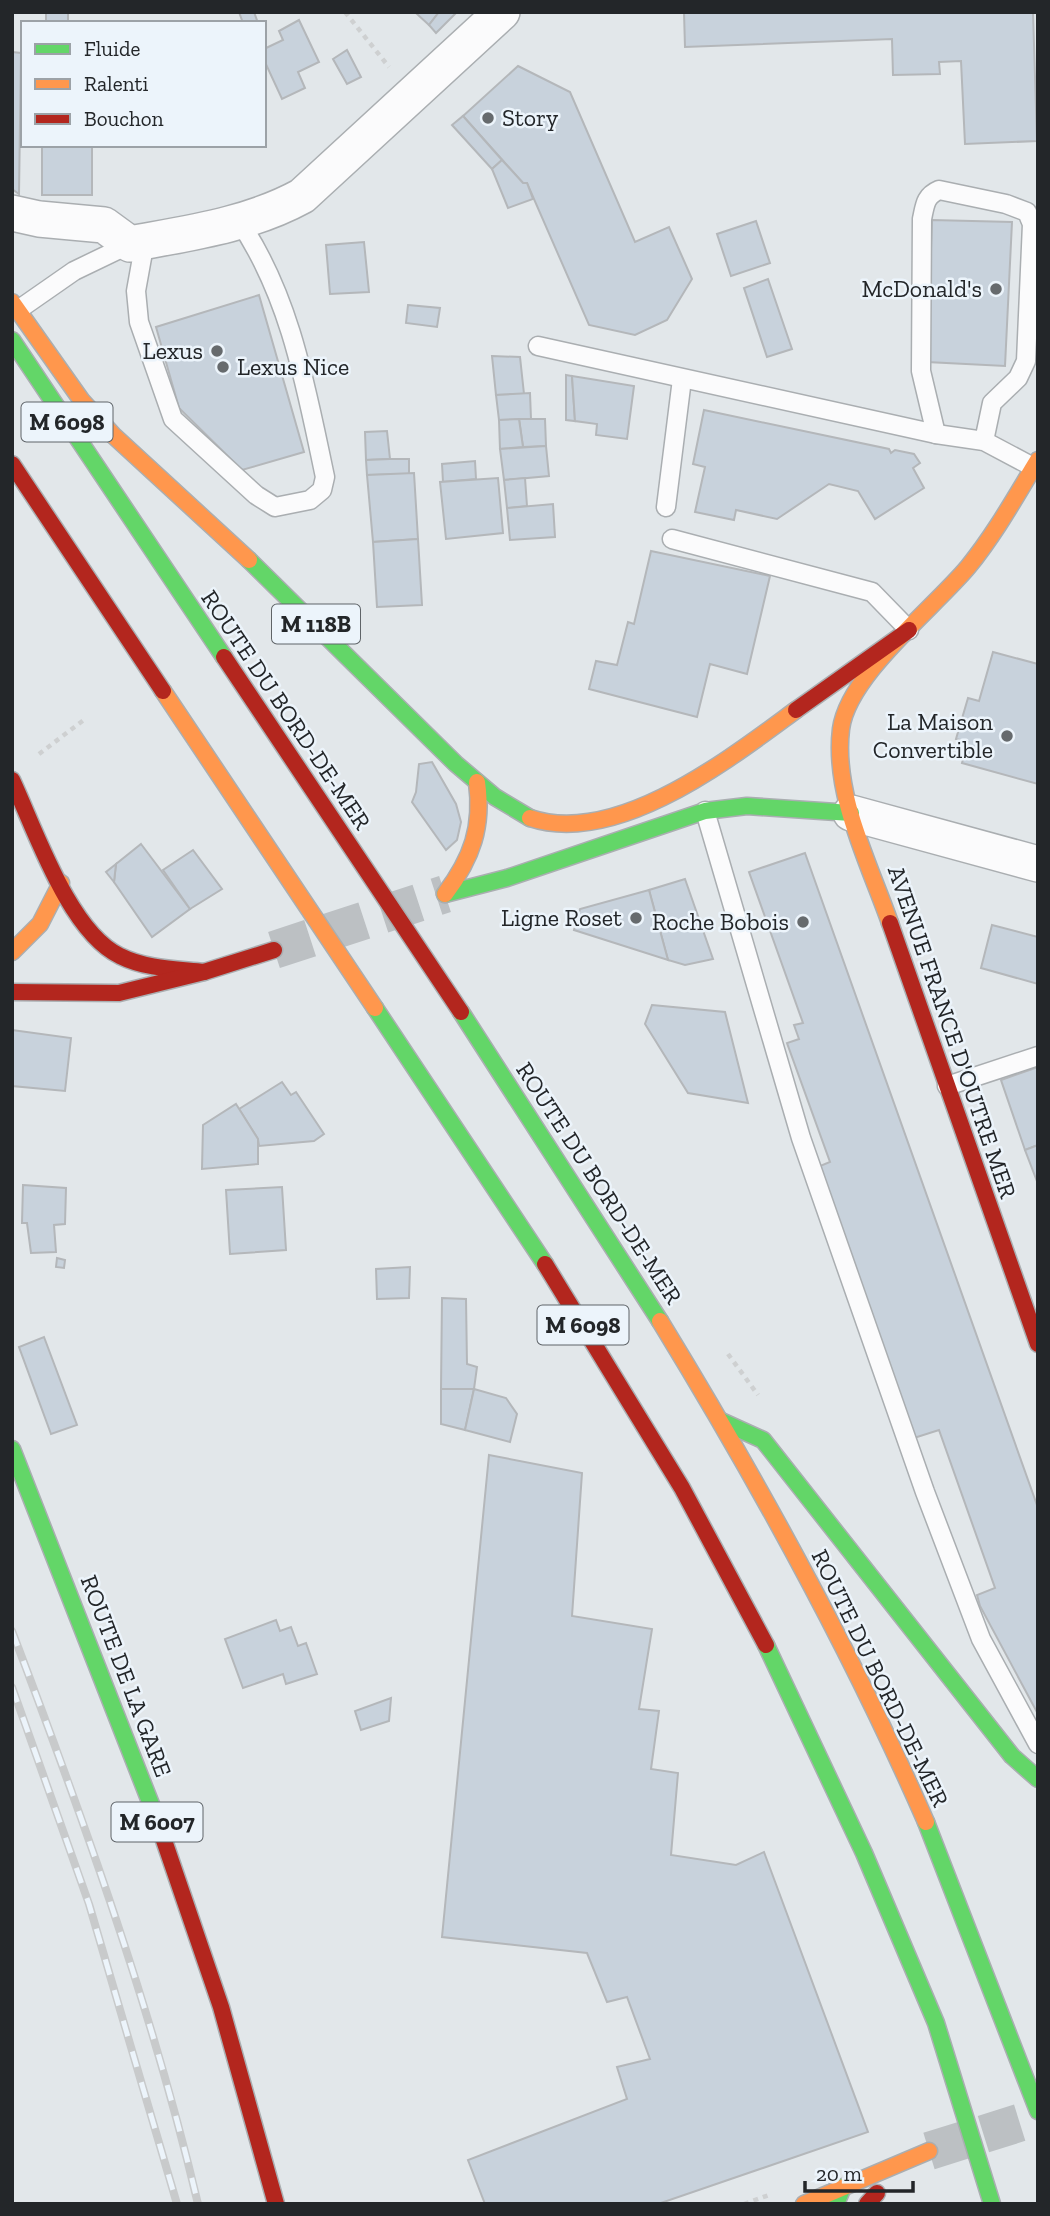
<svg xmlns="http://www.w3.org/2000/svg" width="1050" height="2216" font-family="'Zilla Slab',serif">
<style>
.building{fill:#c8d2dc;stroke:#b4b7ba;stroke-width:2}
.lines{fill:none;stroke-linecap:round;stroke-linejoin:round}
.secondary-tunnel{stroke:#bcc0c3;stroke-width:38;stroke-dasharray:38 19;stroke-linecap:butt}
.lane-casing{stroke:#aaaeb1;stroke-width:21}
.street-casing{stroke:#aaaeb1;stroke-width:38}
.fast-casing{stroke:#aaaeb1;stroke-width:19}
.slow-casing{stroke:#aaaeb1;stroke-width:19}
.jam-casing{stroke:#aaaeb1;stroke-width:19}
.path{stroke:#ced0d1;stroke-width:4.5;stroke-dasharray:5 5;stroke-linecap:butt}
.lane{stroke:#fbfbfc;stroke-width:18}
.street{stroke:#fbfbfc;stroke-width:35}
.fast{stroke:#63d668;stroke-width:16}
.slow{stroke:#ff974d;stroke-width:16}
.jam{stroke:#b3261e;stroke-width:16}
.rail-casing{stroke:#c8cacb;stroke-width:8}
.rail{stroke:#ecf4fb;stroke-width:5;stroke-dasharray:16;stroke-linecap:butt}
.poi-dot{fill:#666a6d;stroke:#ecf4fb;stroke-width:2.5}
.labels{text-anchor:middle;stroke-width:5;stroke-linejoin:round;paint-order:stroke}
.shield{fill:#ecf4fb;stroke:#5f6468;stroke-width:2}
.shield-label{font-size:23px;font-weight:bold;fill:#232629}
.poi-label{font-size:24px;fill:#232629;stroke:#ecf4fb;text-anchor:end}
.street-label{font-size:24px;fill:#232629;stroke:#ecf4fb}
</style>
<rect width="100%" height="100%" fill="#e2e7ea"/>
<g class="building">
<rect x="46" y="12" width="22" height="11"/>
<polygon points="239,12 254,12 258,23 243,23"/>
<polygon points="419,12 439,12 429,25 417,14"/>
<polygon points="439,12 457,12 436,33 429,25"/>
<polygon points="684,12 1033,12 1037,141 965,144 961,61 939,62 940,74 893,75 892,39 685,47"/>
<polygon points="299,20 319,62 298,72 305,88 282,99 264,60 264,49 283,40 279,31"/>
<polygon points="347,50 361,77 347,84 333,59"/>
<polygon points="12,52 21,53 19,194 12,189"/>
<polygon points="518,66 570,92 635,242 669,227 692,279 667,320 635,335 589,325 527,183 523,183 463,116"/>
<polygon points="463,116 502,160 492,169 452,125"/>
<rect x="42" y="145" width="50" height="50"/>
<polygon points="502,160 523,183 527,183 533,199 508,208 492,169"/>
<polygon points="932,220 1012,222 1005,366 927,362"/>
<polygon points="756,221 770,263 731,276 717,234"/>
<polygon points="364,242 369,292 330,294 326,245"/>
<polygon points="768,279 792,349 767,357 744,288"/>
<polygon points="259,295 304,452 242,470 179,408 156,327"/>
<polygon points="408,305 440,308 437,327 406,323"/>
<polygon points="492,356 520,357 524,394 496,395"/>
<polygon points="566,375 572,376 575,421 566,420"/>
<polygon points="572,376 634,386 627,439 596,435 597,424 575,421"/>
<polygon points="530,393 531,419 499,420 496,395"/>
<polygon points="704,410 889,449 891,453 895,450 914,454 920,463 913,468 924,488 875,519 858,491 829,484 777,519 736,510 734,520 695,512 705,467 693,464"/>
<polygon points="519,419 545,419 546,446 523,447"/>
<polygon points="519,419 523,447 500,449 499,420"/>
<polygon points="387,431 390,459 366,460 365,432"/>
<polygon points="546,446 549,476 504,480 500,449"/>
<polygon points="390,459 409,459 409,474 367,475 366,460"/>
<polygon points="475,461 476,479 443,482 442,464"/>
<polygon points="414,473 418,539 373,542 367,475"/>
<polygon points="498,478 503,533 446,539 440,482"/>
<polygon points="525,478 527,506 507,508 504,480"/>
<polygon points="553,504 555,537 510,540 507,508"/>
<polygon points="418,539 422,605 377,607 373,542"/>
<polygon points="651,551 770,576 747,674 710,664 697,717 589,689 596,661 617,665 628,622 634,624"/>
<polygon points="993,652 1038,664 1038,784 962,763 968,742 956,739 968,698 979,701"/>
<polygon points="432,762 456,804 461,822 457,840 446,850 412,802 416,792 419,764"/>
<polygon points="141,844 190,909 152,937 114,882 116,864"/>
<polygon points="193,850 222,889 190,909 163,870"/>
<polygon points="805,853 1038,1508 1038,1714 980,1606 977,1595 995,1588 939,1430 914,1438 820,1166 830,1162 787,1043 799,1039 794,1025 803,1023 749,872"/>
<polygon points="116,864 114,882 106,872"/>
<polygon points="685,879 713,959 685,965 668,960 649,890"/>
<polygon points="649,890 668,960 574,930 580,909"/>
<polygon points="992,925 1038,937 1038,984 981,968"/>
<polygon points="652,1005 725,1012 748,1103 688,1093 645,1024"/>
<polygon points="12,1030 71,1038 65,1091 12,1086"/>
<polygon points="1038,1067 1038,1145 1025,1150 1001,1080"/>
<polygon points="282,1082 291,1095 296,1092 324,1134 314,1141 259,1146 258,1139 239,1109"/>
<polygon points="236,1104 258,1139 258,1164 202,1169 203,1125"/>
<polygon points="1038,1145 1038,1184 1025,1150"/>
<polygon points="23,1185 66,1188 65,1224 54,1225 56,1252 31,1253 27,1223 22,1223"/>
<polygon points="282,1187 286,1250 230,1254 226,1190"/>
<polygon points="57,1258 65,1260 64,1268 56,1267"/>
<polygon points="410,1267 409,1298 377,1299 376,1269"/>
<polygon points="442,1298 466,1299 467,1364 477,1367 474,1389 441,1389"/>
<polygon points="44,1337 77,1425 51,1434 19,1347"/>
<polygon points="441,1389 474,1389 465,1430 441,1424"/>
<polygon points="474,1389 506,1398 517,1414 510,1442 465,1430"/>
<polygon points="489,1455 582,1473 572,1616 652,1629 639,1709 659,1711 651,1769 678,1773 671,1855 736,1865 764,1852 868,2132 658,2204 485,2204 468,2160 627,2099 617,2067 650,2059 627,1997 607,2002 587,1953 442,1937"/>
<polygon points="276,1620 280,1631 291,1627 298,1646 306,1643 317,1674 286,1684 283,1674 243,1688 225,1639"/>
<polygon points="391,1698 389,1721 361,1730 355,1711"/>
</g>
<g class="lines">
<g class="secondary-tunnel">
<polyline points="274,950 445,894"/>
<polyline points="929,2151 1038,2117"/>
</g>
<g class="lane-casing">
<g id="lane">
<path d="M145,241l-9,50 3,31 34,97 83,76 19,12 35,-7 12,-10 3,-13c-19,-89 -34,-179 -86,-256"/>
<polyline points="18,310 74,271 130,244"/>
<polyline points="538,346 936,434 984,441 1033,467"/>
<path d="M936,434l-15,-63 1,-152c3,-14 3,-23 17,-29l67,14 21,8 5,12 -6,137 -8,17 -26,25 -8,38"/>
<polyline points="666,507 682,379"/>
<polyline points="672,539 872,592 909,630"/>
<polyline points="705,811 801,1138 925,1492 981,1639 1038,1744"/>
<polyline points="947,1086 1038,1056"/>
</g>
</g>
<g class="street-casing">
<g id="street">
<path d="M12,213l27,6 65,6 26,19c59,-11 119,-19 172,-48l200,-184"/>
<polyline points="851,813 1038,864"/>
</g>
</g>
<g class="fast-casing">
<g id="fast">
<polyline points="12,340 224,657"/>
<polyline points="249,560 456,764 495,797 530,818"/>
<polyline points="445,894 507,878 705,811 747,806 851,813"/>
<polyline points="375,1008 545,1264"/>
<polyline points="461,1012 660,1321"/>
<polyline points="721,1421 763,1440 1012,1756 1038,1779"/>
<polyline points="12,1449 156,1817"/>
<polyline points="766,1645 864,1853 936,2023 992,2204"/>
<polyline points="926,1822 1038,2111"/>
<polyline points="836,2204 843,2187"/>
</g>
</g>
<g class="slow-casing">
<g id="slow">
<polyline points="12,302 82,401 113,435 249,560"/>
<polyline points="163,691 375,1008"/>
<path d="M530,818c87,29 199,-59 266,-108"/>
<path d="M445,894c27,-36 38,-67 32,-112"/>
<path d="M890,923c-21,-60 -57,-129 -49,-194 7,-54 92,-120 127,-162 27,-33 48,-71 70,-107"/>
<polyline points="12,952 40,924 61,883"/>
<path d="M660,1321c99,162 190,327 266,501"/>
<polyline points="804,2204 929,2151"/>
</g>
</g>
<g class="jam-casing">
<g id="jam">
<polyline points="12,464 163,691"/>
<polyline points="224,657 461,1012"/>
<polyline points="796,710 909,630"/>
<path d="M12,780c23,49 57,152 108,176 26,13 56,13 84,16"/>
<polyline points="890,923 1038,1344"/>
<polyline points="12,992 119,993 204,972 274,950"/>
<polyline points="545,1264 682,1488 766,1645"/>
<polyline points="156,1817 221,2007 276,2204"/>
<polyline points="867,2204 877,2193"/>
</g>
</g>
<g class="path">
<polyline points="345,12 389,67"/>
<polyline points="39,754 85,719"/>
<polyline points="728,1354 758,1395"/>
<polyline points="744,2204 769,2195"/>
</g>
<use href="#lane" class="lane"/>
<use href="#street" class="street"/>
<use href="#fast" class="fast"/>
<use href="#slow" class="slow"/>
<use href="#jam" class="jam"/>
<g class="rail-casing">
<g id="rail">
<path d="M12,1631c71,187 140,378 186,573"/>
<polyline points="12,1687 89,1904 177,2204"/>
</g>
</g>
<use href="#rail" class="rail"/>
</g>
<g class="poi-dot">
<circle cx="488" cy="118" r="7"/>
<circle cx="996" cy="289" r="7"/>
<circle cx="217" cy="351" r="7"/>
<circle cx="223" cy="367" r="7"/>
<circle cx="1007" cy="736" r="7"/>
<circle cx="636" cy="918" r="7"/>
<circle cx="803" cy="922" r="7"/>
</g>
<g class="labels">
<g class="shield">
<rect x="21.5" y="402.5" width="91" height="39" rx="5"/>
<rect x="272" y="604.5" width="88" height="39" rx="5"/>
<rect x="537.5" y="1305.5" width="91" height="39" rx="5"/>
<rect x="111.5" y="1802.5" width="91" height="39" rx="5"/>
</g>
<g class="shield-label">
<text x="67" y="430">M 6098</text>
<text x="316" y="632">M 118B</text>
<text x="583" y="1333">M 6098</text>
<text x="157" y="1830">M 6007</text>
</g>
<g class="poi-label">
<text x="502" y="126" text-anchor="start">Story</text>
<text x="982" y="297">McDonald's</text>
<text x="203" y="359">Lexus</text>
<text x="237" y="375" text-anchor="start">Lexus Nice</text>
<text x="993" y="730">La Maison<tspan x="993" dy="28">Convertible</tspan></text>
<text x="622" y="926">Ligne Roset</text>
<text x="789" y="930">Roche Bobois</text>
</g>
<g class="street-label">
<text transform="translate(286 710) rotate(56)" y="8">ROUTE DU BORD-DE-MER</text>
<text transform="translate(952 1032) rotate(71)" y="8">AVENUE FRANCE D'OUTRE MER</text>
<text transform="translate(599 1183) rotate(57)" y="8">ROUTE DU BORD-DE-MER</text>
<text transform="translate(126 1676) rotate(69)" y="8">ROUTE DE LA GARE</text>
<text transform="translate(880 1678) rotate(64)" y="8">ROUTE DU BORD-DE-MER</text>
</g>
</g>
<rect width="1050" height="2216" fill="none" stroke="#232629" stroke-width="28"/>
<rect x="21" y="21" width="245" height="126" fill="#ecf4fb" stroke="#9ca2a7" stroke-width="2"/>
<rect x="35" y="44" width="35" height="10" fill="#63d668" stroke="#9ca2a7" stroke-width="2"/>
<text x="84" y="56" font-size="21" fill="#232629">Fluide</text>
<rect x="35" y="79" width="35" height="10" fill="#ff974d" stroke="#9ca2a7" stroke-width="2"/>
<text x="84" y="91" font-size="21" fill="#232629">Ralenti</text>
<rect x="35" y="114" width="35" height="10" fill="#b3261e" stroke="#9ca2a7" stroke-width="2"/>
<text x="84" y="126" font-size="21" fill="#232629">Bouchon</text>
<path d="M805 2181v10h108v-10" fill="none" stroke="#232629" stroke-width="3.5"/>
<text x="816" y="2181" font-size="21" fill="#232629" stroke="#ecf4fb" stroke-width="5" paint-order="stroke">20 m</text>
</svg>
